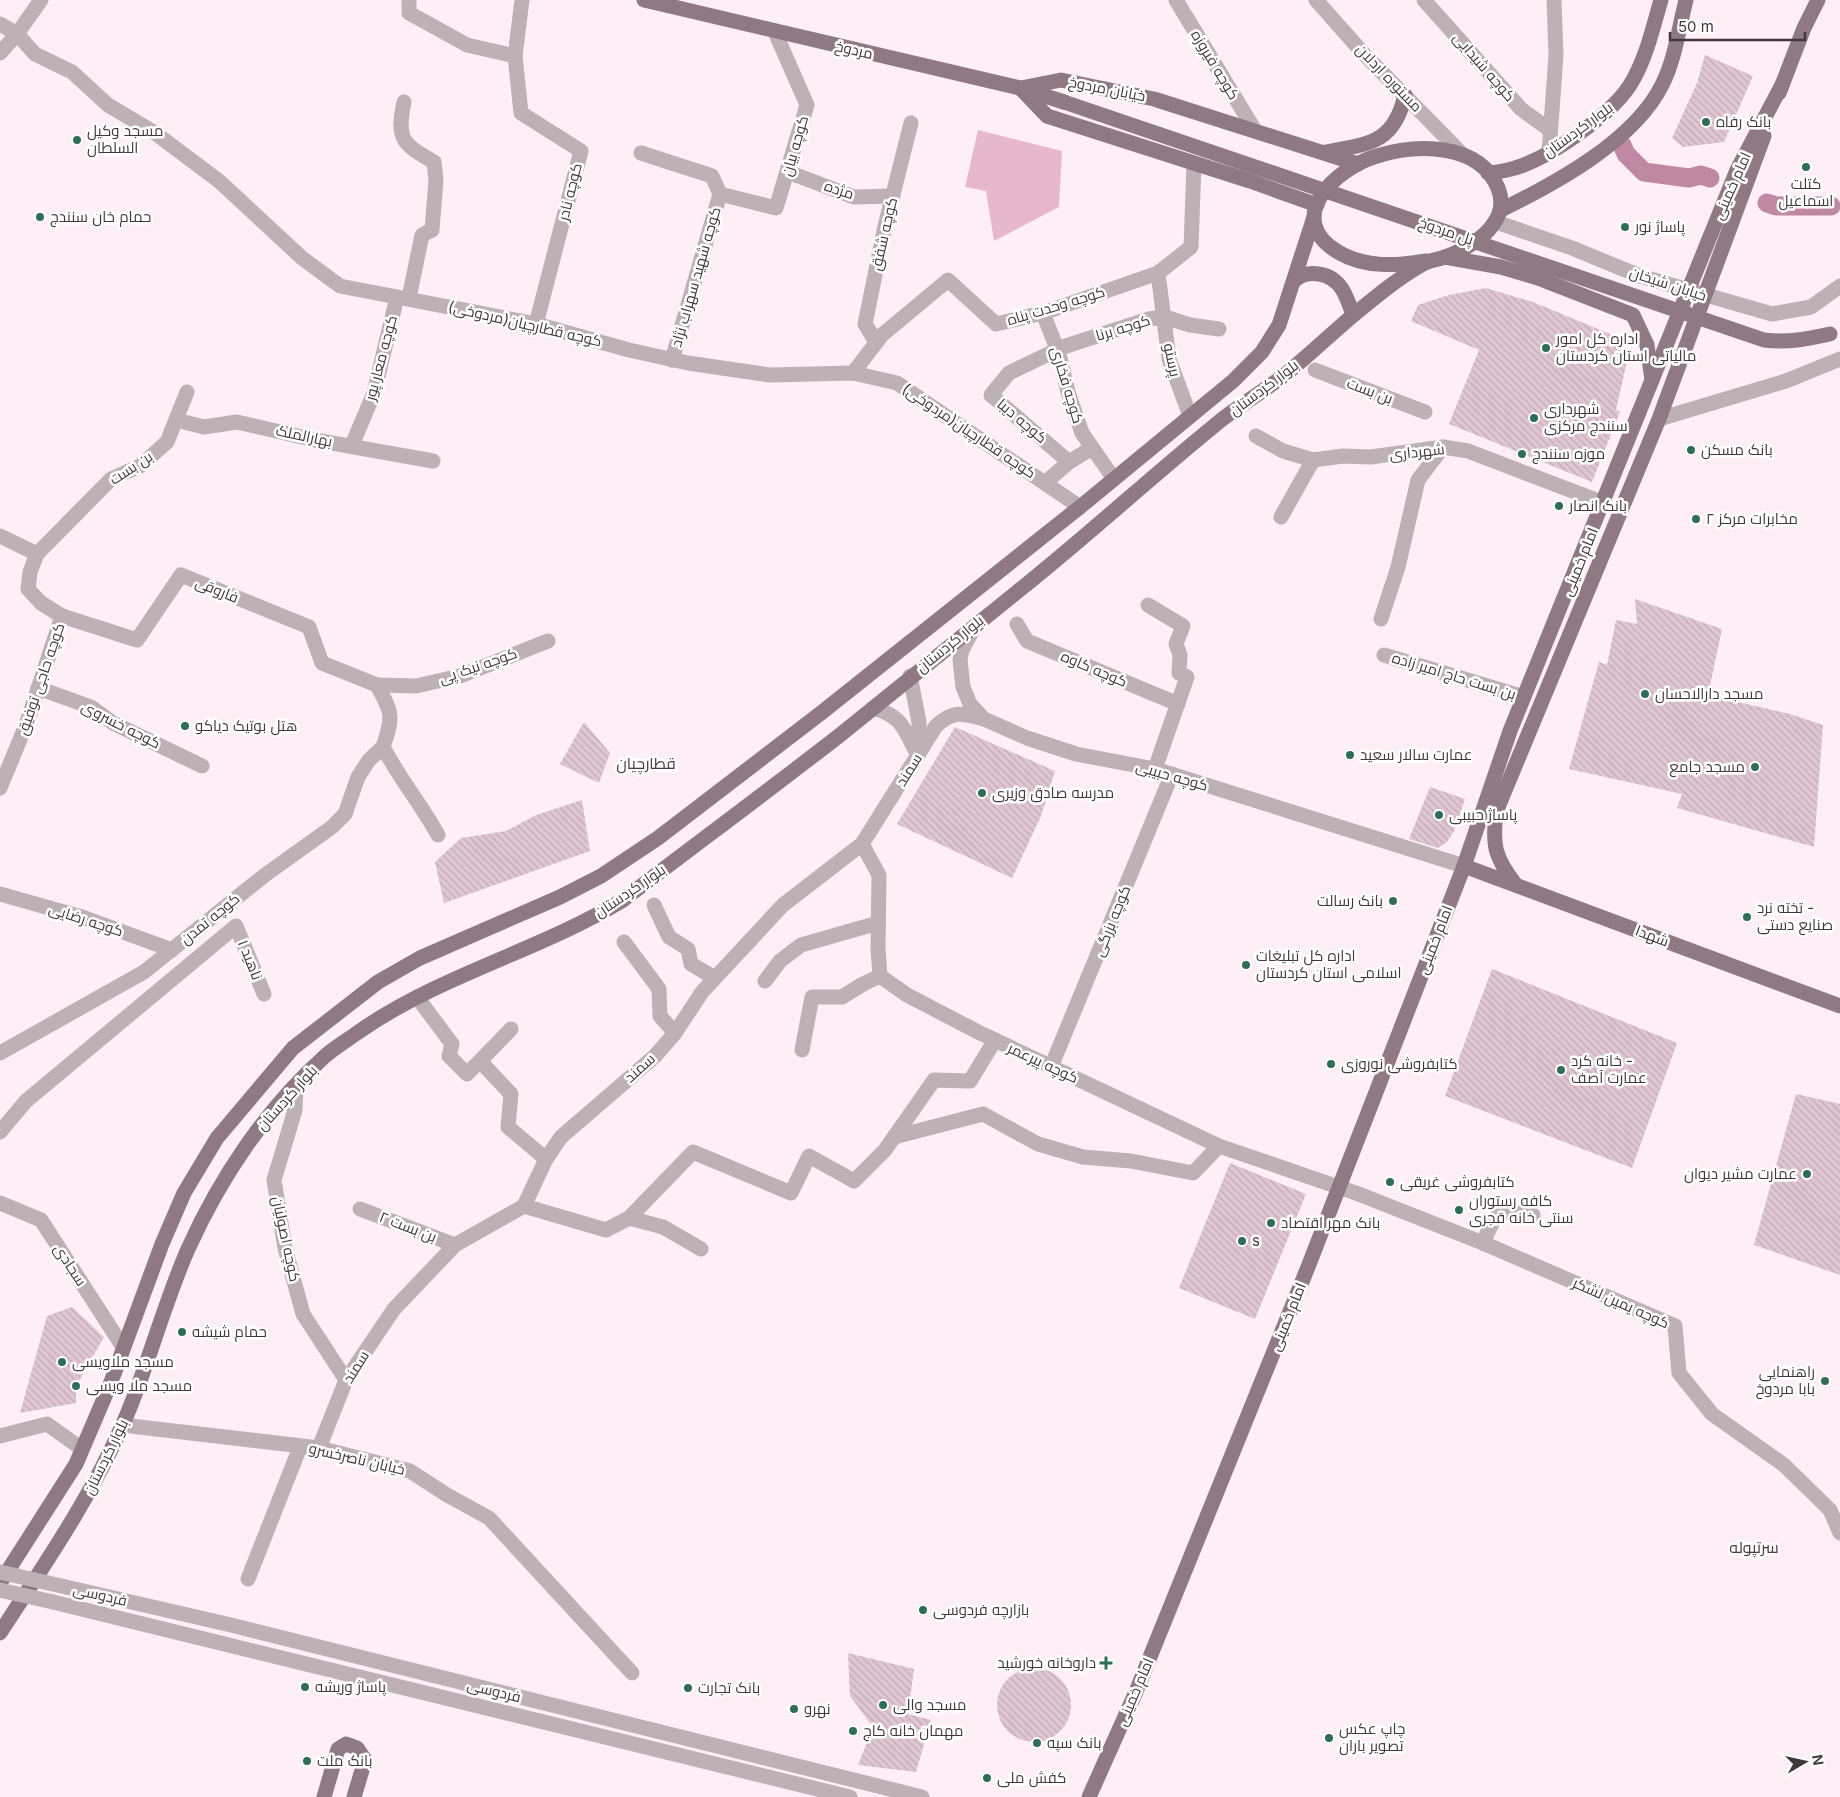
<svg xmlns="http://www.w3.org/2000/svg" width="1840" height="1797" font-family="Inter,Cairo,sans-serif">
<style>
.pitch{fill:#e7b8cd}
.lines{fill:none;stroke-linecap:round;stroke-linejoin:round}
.canal{stroke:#c089a3;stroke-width:19}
.building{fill:url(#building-back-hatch)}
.minor{stroke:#bdb1b6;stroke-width:15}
.major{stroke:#8f7a83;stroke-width:15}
.minor-bridge{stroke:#bdb1b6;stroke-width:15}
.major-bridge{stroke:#8f7a83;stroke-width:15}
.poi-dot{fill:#2f6d59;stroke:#fff;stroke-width:2}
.labels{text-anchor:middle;stroke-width:5;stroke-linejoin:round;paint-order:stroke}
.street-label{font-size:15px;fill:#42383c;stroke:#fff}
.poi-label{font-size:15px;fill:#42383c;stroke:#fff;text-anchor:start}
.neighbourhood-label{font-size:16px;fill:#4e3942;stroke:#fff}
</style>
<defs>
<pattern id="building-back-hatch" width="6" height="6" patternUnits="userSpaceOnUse" patternTransform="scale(1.25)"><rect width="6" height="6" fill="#e0c6d2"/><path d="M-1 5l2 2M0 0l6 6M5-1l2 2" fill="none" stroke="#c1abb5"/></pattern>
</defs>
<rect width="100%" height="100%" fill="#feeef5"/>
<polygon class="pitch" points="978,130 1062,151 1059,207 994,241 986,191 965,187"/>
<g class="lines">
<g class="canal">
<polyline points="1622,145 1626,154 1644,172 1689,178 1701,175 1710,178"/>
<polyline points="1767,203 1776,206 1831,206"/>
</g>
</g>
<g class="building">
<polygon points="1705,55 1753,76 1724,142 1683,147 1672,138 1697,83"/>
<polygon points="1486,288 1533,302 1610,334 1627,361 1616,410 1620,412 1592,482 1449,424 1479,350 1411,321 1418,305 1449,295"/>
<polygon points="1635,599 1722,629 1708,695 1790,714 1823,725 1814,847 1677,808 1682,794 1569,769 1599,662 1607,665 1616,620 1637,624"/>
<polygon points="584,722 610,753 599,783 560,764"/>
<polygon points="955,727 1055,771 1041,816 1012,878 897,824"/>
<polygon points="1430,787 1465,799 1454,831 1447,842 1438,848 1409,839"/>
<polygon points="582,800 590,851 444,903 435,862 461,838 506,831 536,815"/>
<polygon points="1492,969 1677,1043 1632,1168 1445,1096"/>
<polygon points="1796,1094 1840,1104 1840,1275 1754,1245"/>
<polygon points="1230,1163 1306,1194 1255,1319 1179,1288"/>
<polygon points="72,1307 104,1337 76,1386 76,1403 20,1413 47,1316"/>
<polygon points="848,1653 914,1669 908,1714 931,1720 916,1772 858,1765 873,1727 850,1696"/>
<circle cx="1034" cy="1705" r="37"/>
</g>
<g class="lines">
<g class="minor">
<polyline points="409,0 409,13 467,45 515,56"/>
<polyline points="522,0 515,56 521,113 581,151 536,324"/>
<polyline points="1176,0 1254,129"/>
<polyline points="1316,0 1363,53 1463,155"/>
<polyline points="1424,0 1521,109 1550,130"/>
<polyline points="0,24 17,34 35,54 72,72 108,105 155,133 219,181 302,258 340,286 536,324 629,350 688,363 770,375 853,373 897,383 1080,507"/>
<polyline points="0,53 17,34 41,0"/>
<path d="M404,102c-8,38 -1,42 30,60l2,18 -4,50 -10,5 -13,63"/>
<polyline points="1549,152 1556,55 1554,0"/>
<polyline points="641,153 712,176 720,194"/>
<polyline points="788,172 854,197 893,196"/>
<polyline points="720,194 776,208 807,105 775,32"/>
<polyline points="1496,222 1572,248 1640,276 1772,314 1811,307 1840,286"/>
<polyline points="1158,273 1169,359 1190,416"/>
<polyline points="1043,313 1059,354 1068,392 1082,433 1114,479"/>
<polyline points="876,342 865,324 885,226 911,123"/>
<polyline points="672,360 720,194"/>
<polyline points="1315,370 1425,412"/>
<polyline points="853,373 882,335 948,280 996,324 1043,313 1158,273 1191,247 1194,164"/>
<polyline points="1659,419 1786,381 1840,359"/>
<polyline points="176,420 204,427 237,422 315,440 433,461"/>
<polyline points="1256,436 1283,451 1313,460 1343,456 1371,457 1443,447 1468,451 1604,503"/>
<polyline points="352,445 374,393 397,297"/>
<polyline points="1069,462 991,395 1009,373 1063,347 1149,319 1165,317 1190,325 1219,329"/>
<polyline points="1046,482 1069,462 1092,448"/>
<polyline points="1281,517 1313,460"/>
<polyline points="0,536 37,554"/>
<polyline points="1148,605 1183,626 1176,644 1180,655 1179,673 1187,677 1155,769"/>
<polyline points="62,616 137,640 181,575 309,627 322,663 377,685 416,686 460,676 548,641"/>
<polyline points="1381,619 1398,567 1418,480 1443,447"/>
<polyline points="1017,624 1027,641 1178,704"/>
<polyline points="975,626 962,650 960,660 963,687 970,704 984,719 1027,738 1076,754 1155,769 1464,866"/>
<polyline points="1384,655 1524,697"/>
<polyline points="910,676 919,722 918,756"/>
<path d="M377,685c15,28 17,30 6,62 16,31 38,57 55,88"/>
<polyline points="38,688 91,707 113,723 202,766"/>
<path d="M873,708c28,8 30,18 42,42"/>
<polyline points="0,788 26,725 62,616 41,603 28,589 30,572 37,554 111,479 140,466 167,442 187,392"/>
<polyline points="862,844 879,875 878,949 880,976 907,995 978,1032 1219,1146 1356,1193 1483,1243 1675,1326 1679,1373 1712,1414 1784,1465 1830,1510 1840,1533"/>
<polyline points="0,894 85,918 172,950"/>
<polyline points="654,905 669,937 688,949 691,964 715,978"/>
<polyline points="624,942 659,989 660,1016 675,1033"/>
<polyline points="765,981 780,961 801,945 878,923"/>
<polyline points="417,997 452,1044 449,1056 467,1074 480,1061 511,1094 508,1127 546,1159"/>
<polyline points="802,1050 812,997 842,997 863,984 880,976"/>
<polyline points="0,1053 144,972 265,875 332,827 345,814 358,777 369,760 383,747"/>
<polyline points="480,1061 511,1029"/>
<polyline points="1051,1067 1172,774"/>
<polyline points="296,1087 295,1110 274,1180 285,1248 303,1314 346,1380"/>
<polyline points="0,1132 26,1101 236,926 264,994"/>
<polyline points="894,1137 983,1114 1038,1144 1083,1157 1131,1161 1193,1173 1219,1146"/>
<polyline points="0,1203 41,1220 123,1347"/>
<polyline points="524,1206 606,1230 629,1218 663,1227 701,1249"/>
<polyline points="360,1209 455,1245"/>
<polyline points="629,1218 693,1152 791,1193 809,1156 854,1181 885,1150 934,1080 970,1081 995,1040"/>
<path d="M1483,1243c15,-35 13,-32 50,-28"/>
<polyline points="122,1425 319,1448 410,1471 447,1495 489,1518 632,1673"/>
<polyline points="0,1436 47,1424 82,1449"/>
<path d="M319,1448l27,-68 48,-71 61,-64 69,-39 22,-47 15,-22 94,-81 20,-23 27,-41 81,-87 79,-61 74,-118c18,-17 27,-12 48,-7"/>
<polyline points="248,1579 300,1447"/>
<polyline points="66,1587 231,1625 922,1797"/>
<polyline points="53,1602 850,1797"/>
</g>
<g class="major">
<polyline points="644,0 1020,88 1064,102"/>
<polyline points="1021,88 1061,80 1154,99 1358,164"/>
<polyline points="1021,89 1047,116 1250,181 1317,205"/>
<polyline points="1779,93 1804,28 1818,0"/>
<path d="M1325,152c43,-8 69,-8 80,-57"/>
<path d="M1488,173c9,-1 18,-2 27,-5 36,-11 100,-55 118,-88 14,-25 20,-53 28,-80"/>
<path d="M1501,210c55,-27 133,-69 161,-125 13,-25 17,-58 24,-85"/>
<polyline points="1445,257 1501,267 1538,278 1633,315 1647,345 1652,380"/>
<path d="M1294,281c14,-13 38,-8 48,8 5,8 8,17 11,26"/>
<polyline points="1464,866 1840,1006"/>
<path d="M1516,885c-21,-27 -24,-39 -20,-73l163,-393 105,-283"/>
<polyline points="0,1583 76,1464 111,1382 162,1244 184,1193 217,1138 293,1048 378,982 420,958 560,897 601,876 658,838 821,713 1080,507 1233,381 1262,352 1279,325 1314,217"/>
<path d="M0,1633c44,-68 90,-134 123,-209 25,-57 40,-118 65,-175 32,-71 78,-140 136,-192 10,-9 22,-16 33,-24 82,-58 180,-81 266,-133 72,-55 145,-109 217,-165 59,-47 118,-95 177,-143 69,-55 134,-115 203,-171 21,-17 46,-31 67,-48 22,-18 42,-37 63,-55 23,-19 48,-40 73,-54 7,-4 14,-4 22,-7 17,-6 39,-18 49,-34 8,-11 9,-22 4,-35 -19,-46 -82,-44 -121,-32 -41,12 -95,62 -39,96 27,16 59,14 88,9"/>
<polyline points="324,1797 338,1749 346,1744 357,1748 365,1760 354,1797"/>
<polyline points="1089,1797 1135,1694 1308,1267 1464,866 1510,731 1737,170 1783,83"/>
</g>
<g class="minor-bridge">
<polyline points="0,1572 66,1587"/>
<polyline points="0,1590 53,1602"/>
</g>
<path class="major-bridge" d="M1064,102l700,238c24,3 43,-1 66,-6"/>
</g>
<g class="poi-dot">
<circle cx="1706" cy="122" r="5"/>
<circle cx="77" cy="140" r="5"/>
<circle cx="1806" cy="167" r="5"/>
<circle cx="40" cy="217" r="5"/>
<circle cx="1625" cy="227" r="5"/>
<circle cx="1546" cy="348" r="5"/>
<circle cx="1534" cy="418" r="5"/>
<circle cx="1691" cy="450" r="5"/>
<circle cx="1522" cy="454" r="5"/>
<circle cx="1559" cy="506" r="5"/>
<circle cx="1696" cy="519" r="5"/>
<circle cx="1645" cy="694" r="5"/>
<circle cx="185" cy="726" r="5"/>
<circle cx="1350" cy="755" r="5"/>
<circle cx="1755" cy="767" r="5"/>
<circle cx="982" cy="793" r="5"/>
<circle cx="1439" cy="815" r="5"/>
<circle cx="1393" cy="901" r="5"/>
<circle cx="1747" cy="917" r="5"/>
<circle cx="1246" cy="965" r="5"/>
<circle cx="1331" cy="1064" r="5"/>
<circle cx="1561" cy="1070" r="5"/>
<circle cx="1807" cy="1174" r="5"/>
<circle cx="1390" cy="1182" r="5"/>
<circle cx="1459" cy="1210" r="5"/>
<circle cx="1271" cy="1223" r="5"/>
<circle cx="1242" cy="1241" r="5"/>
<circle cx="182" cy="1332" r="5"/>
<circle cx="62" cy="1362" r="5"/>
<circle cx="1825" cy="1381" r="5"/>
<circle cx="76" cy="1386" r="5"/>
<circle cx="923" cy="1610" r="5"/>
<path d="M1103.5 1655.5h5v5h5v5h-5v5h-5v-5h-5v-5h5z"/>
<circle cx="305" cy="1687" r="5"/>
<circle cx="688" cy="1688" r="5"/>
<circle cx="883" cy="1705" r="5"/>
<circle cx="794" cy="1709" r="5"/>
<circle cx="853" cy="1731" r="5"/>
<circle cx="1329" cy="1738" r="5"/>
<circle cx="1037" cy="1743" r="5"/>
<circle cx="307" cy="1761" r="5"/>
<circle cx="987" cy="1778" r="5"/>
</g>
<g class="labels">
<g class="street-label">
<text transform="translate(854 50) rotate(13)" y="5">مردوخ</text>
<text transform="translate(1215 65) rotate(59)" y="5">کوچه فیروزه</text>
<text transform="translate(1484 67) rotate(49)" y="5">کوچه شیدایی</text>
<text transform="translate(1389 78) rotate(46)" y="5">مستوره اردلان</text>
<text transform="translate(1107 89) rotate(11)" y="5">خیابان مردوخ</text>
<text transform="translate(1578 130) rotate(-36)" y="5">بلوار کردستان</text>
<text transform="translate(795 146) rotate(-74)" y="5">کوچه بیان</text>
<text transform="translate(1732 186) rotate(-66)" y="5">امام خمینی</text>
<text transform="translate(839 190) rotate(18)" y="5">مژده</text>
<text transform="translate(570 192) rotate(-76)" y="5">کوچه نادر</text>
<text transform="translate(1446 231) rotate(19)" y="5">پل مردوخ</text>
<text transform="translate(884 234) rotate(-77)" y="5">کوچه شفق</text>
<text transform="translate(696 277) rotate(-74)" y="5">کوچه شهید سهراب نژاد</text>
<text transform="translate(1668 284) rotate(18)" y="5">خیابان شیخان</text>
<text transform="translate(1056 306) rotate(-17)" y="5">کوچه وحدت پناه</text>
<text transform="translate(525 324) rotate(13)" y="5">کوچه قطارچیان(مردوخی)</text>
<text transform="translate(1123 328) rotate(-17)" y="5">کوچه برنا</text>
<text transform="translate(381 358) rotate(-75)" y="5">کوچه معار پور</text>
<text transform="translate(1172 360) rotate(78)" y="5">پرستو</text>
<text transform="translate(1067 385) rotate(73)" y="5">کوچه فخاری</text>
<text transform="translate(1264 388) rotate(-37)" y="5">بلوار کردستان</text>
<text transform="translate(1370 391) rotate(21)" y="5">بن بست</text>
<text transform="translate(1022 421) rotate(40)" y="5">کوچه دیبا</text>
<text transform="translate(969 431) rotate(34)" y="5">کوچه قطارچیان(مردوخی)</text>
<text transform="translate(304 436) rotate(12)" y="5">بهارالملک</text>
<text transform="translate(1417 452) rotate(-6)" y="5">شهرداری</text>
<text transform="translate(131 468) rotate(-33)" y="5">بن بست</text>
<text transform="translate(1580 562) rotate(-68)" y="5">امام خمینی</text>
<text transform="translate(217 590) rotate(22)" y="5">فاروقی</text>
<text transform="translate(950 644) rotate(-39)" y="5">بلوار کردستان</text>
<text transform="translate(478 666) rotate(-19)" y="5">کوچه نیک پی</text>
<text transform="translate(1094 669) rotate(23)" y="5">کوچه کاوه</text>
<text transform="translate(1454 676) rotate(17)" y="5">بن بست حاج امیر زاده</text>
<text transform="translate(41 679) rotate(-71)" y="5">کوچه حاجی توفیق</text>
<text transform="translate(121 725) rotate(27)" y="5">کوچه خسروی</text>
<text transform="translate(909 770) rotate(-58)" y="5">سمند</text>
<text transform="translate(1172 776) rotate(16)" y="5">کوچه حبیبی</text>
<text transform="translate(630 891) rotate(-34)" y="5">بلوار کردستان</text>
<text transform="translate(210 919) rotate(-39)" y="5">کوچه تمدن</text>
<text transform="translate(86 920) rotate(18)" y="5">کوچه رضایی</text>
<text transform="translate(1112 921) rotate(-68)" y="5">کوچه بزرگی</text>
<text transform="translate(1652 936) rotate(21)" y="5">شهدا</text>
<text transform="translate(1435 940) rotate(-69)" y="5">امام خمینی</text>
<text transform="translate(250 960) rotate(68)" y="5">ناهید ۱</text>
<text transform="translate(1043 1063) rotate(25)" y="5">کوچه پیرعمر</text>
<text transform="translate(640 1068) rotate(-42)" y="5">سمند</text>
<text transform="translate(287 1098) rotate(-48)" y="5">بلوار کردستان</text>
<text transform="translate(408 1227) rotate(21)" y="5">بن بست ۲</text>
<text transform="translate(286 1239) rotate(78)" y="5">کوچه اصولیان</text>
<text transform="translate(70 1265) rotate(57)" y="5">سجادی</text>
<text transform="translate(1621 1303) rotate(24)" y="5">کوچه یمین لشکر</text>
<text transform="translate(1288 1317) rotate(-68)" y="5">امام خمینی</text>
<text transform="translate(356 1367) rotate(-58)" y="5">سمند</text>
<text transform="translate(106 1457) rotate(-64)" y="5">بلوار کردستان</text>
<text transform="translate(357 1459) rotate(13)" y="5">خیابان ناصرخسرو</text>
<text transform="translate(100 1595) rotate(13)" y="5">فردوسی</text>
<text transform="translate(494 1691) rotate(14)" y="5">فردوسی</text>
<text transform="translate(1135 1692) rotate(-67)" y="5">امام خمینی</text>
</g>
<g class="poi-label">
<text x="1716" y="127">بانک رفاه</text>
<text x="87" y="136">مسجد وکیل<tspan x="87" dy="17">السلطان</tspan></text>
<text x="1806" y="189" text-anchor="middle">کتلت<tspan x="1806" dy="17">اسماعیل</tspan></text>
<text x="50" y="222">حمام خان سنندج</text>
<text x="1635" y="232">پاساژ نور</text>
<text x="1556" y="344">اداره کل امور<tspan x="1556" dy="17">مالیاتی استان کردستان</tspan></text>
<text x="1544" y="414">شهرداری<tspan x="1544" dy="17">سنندج مرکزی</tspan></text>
<text x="1701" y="455">بانک مسکن</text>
<text x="1532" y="459">موزه سنندج</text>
<text x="1569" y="511">بانک انصار</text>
<text x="1706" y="524">مخابرات مرکز ۲</text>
<text x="1655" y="699">مسجد دارالاحسان</text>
<text x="195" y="731">هتل بوتیک دیاکو</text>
<text x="1360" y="760">عمارت سالار سعید</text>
<text x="1745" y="772" text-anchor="end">مسجد جامع</text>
<text x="992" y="798">مدرسه صادق وزیری</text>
<text x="1449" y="820">پاساژ حبیبی</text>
<text x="1383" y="906" text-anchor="end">بانک رسالت</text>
<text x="1757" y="913">تخته نرد -<tspan x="1757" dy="17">صنایع دستی</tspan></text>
<text x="1256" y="961">اداره کل تبلیغات<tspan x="1256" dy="17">اسلامی استان کردستان</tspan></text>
<text x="1571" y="1066">خانه کرد -<tspan x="1571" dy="17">عمارت آصف</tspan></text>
<text x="1341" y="1069">کتابفروشی نوروزی</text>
<text x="1797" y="1179" text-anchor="end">عمارت مشیر دیوان</text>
<text x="1400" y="1187">کتابفروشی غریقی</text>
<text x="1469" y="1206">کافه رستوران<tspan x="1469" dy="17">سنتی خانه قجری</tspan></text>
<text x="1281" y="1228">بانک مهر اقتصاد</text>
<text x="1252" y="1246">s</text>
<text x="192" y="1337">حمام شیشه</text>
<text x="72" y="1367">مسجد ملاویسی</text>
<text x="1815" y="1377" text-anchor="end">راهنمایی<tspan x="1815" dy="17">بابا مردوخ</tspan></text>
<text x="86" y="1391">مسجد ملا ویسی</text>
<text x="933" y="1615">بازارچه فردوسی</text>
<text x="1096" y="1668" text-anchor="end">داروخانه خورشید</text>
<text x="315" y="1692">پاساژ وریشه</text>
<text x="698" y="1693">بانک تجارت</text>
<text x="893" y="1710">مسجد والی</text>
<text x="804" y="1714">نهرو</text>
<text x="1339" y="1734">چاپ عکس<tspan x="1339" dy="17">تصویر باران</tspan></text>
<text x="863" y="1736">مهمان خانه کاج</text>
<text x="1047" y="1748">بانک سپه</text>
<text x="317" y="1766">بانک ملت</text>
<text x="997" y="1783">کفش ملی</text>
</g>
<g class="neighbourhood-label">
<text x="646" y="769">قطارچیان</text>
<text x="1754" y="1553">سرتپوله</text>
</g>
</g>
<g transform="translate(1805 1762) rotate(81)" stroke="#ffffff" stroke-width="4" paint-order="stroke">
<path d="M0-4L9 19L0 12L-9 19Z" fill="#42383c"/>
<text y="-8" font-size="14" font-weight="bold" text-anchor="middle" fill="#42383c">N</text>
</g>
<path d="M1670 32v8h135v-8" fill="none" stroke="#42383c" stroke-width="2.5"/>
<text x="1678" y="32" font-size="15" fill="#42383c" stroke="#ffffff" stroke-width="4" paint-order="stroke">50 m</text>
</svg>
